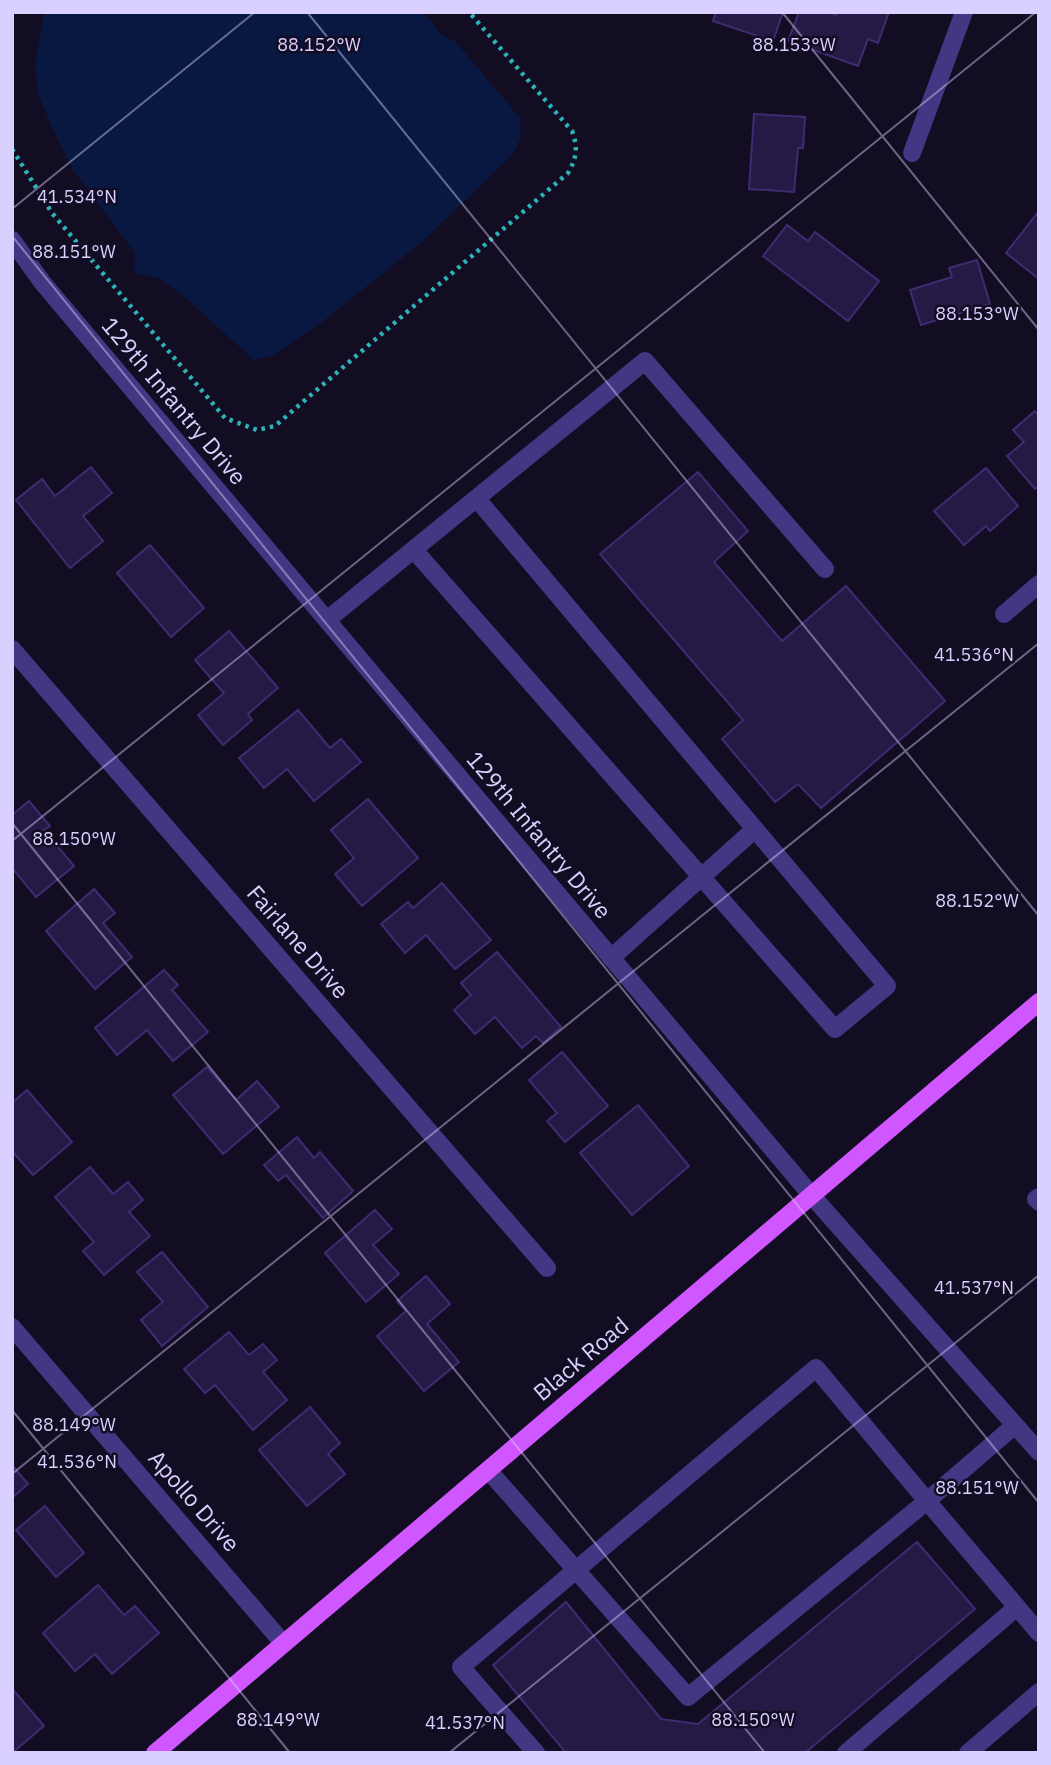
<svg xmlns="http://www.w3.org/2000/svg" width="1051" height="1765" font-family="'IBM Plex Sans',sans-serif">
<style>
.water{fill:#081841}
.building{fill:#261945;stroke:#3f2b71;stroke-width:2}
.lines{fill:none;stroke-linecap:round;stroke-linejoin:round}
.path{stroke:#2cb3b7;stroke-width:4.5;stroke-dasharray:3.5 5;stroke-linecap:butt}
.minor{stroke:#413783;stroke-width:18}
.major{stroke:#d057ff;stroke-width:18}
.ticks{fill:none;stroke:#dad0ff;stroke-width:2;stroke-opacity:0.45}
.labels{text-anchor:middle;stroke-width:5;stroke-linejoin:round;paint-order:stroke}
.street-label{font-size:23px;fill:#dad0ff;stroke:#130d23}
.ticks-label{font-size:18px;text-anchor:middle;fill:#dad0ff;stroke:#130d23;stroke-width:5;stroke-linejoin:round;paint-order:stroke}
</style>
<rect width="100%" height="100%" fill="#130d23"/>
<polygon class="water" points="44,12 424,12 440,34 455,41 520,118 521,138 511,156 423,241 317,326 274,355 254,360 179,292 158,278 134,273 135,253 73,170 54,132 38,93 35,64"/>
<g class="building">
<polygon points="716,12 783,12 773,41 713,21"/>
<polygon points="799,12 828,12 836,15 837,12 889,12 878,43 868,39 858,66 788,41"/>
<polygon points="754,114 805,117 803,148 798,148 794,192 749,189"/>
<polygon points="1039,211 1039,279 1006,253"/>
<polygon points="787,225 808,241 815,232 879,281 848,321 763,256"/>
<polygon points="977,260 990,304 921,325 910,290 952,277 949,268"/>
<polygon points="1035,411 1039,416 1039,486 1035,489 1007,456 1024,442 1013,430"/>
<polygon points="91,467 112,493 83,516 103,541 70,568 16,500 42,479 55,496"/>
<polygon points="986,468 1018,506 990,531 986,526 964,545 934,511"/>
<polygon points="698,472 748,531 714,562 782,641 846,586 945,701 821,808 798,784 775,802 722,739 743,720 600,554"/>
<polygon points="150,545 204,608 171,637 117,573"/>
<polygon points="229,631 278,688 248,714 252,720 223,745 198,715 224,693 195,660"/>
<polygon points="298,710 330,748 341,739 361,762 314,801 287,769 264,788 239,758"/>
<polygon points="368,799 418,858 362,906 335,874 354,858 331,830"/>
<polygon points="29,801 50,826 44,830 74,866 36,897 12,868 12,815"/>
<polygon points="442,883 491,940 455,969 426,935 405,953 381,924 408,902 413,908"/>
<polygon points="94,889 115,913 103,923 132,957 95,989 46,931"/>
<polygon points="497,952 561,1027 543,1043 536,1036 522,1048 495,1017 475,1034 454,1010 471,995 461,983"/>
<polygon points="164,970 178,985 172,990 208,1032 173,1061 147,1030 117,1055 95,1028"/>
<polygon points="562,1052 608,1106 565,1142 547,1121 557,1113 529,1080"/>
<polygon points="207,1067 236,1100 257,1081 279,1107 223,1154 173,1095"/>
<polygon points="27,1090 72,1142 33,1175 12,1151 12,1103"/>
<polygon points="638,1105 689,1166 632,1215 580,1153"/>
<polygon points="297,1137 314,1158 320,1152 353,1191 323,1218 286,1175 278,1181 264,1165"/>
<polygon points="90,1167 113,1194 128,1182 143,1200 129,1212 150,1236 104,1275 83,1251 94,1242 55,1197"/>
<polygon points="375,1210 392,1229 373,1245 399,1274 366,1302 325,1253"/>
<polygon points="162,1252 208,1307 162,1346 141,1320 163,1302 137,1272"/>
<polygon points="426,1276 450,1304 427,1324 459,1362 424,1391 377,1336 406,1311 397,1301"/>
<polygon points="229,1332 249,1355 263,1344 277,1360 263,1372 287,1400 253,1430 215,1385 205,1393 184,1369"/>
<polygon points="310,1407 340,1443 328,1454 345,1474 307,1506 259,1450"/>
<polygon points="12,1465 28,1484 12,1498"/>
<polygon points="45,1506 84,1553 56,1577 16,1530"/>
<polygon points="917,1542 975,1609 805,1753 566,1753 493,1665 566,1602 661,1719 698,1724"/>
<polygon points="98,1585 124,1615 135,1606 159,1633 112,1674 95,1654 75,1671 43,1633"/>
<polygon points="14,1691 44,1726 12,1753 12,1693"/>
</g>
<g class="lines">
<path class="path" d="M12,149l40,64 173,205 32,12 18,-4 293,-253c9,-16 10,-25 4,-42l-103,-119"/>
<g class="minor">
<polyline points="912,153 964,12"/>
<polyline points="12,240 42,282 812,1196 1039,1452"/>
<polyline points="414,550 835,1029 887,986 477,499"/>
<polyline points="1004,614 1039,584"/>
<polyline points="327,620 645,361 825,569"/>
<polyline points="12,649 547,1268"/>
<polyline points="611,958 755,829"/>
<polyline points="1039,1197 1036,1199 1039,1202"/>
<polyline points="12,1327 283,1643"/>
<polyline points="1015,1425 927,1501 1039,1633"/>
<polyline points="488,1470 576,1570 816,1368 927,1501 688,1697 576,1570 461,1667 536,1753"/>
<polyline points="846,1753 1017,1607"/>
<polyline points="968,1753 1039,1692"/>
</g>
<polyline class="major" points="155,1753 1039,1002"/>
</g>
<path class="ticks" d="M307,12l732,904M782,12l257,318M12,209l243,-197M12,236l1027,1267M12,823l753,930M12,841l1024,-829M12,1410l278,343M12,1474l1027,-831M449,1753l590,-478"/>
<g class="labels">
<g class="street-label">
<text transform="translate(174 401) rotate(50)" y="8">129th Infantry Drive</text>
<text transform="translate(539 835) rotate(50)" y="8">129th Infantry Drive</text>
<text transform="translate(298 942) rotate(49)" y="8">Fairlane Drive</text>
<text transform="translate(581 1359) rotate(-40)" y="8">Black Road</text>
<text transform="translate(194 1501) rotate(49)" y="8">Apollo Drive</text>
</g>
</g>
<g class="ticks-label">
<text x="319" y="51">88.152°W</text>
<text x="794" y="51">88.153°W</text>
<text x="77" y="203">41.534°N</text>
<text x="74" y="258">88.151°W</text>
<text x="977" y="320">88.153°W</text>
<text x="974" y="661">41.536°N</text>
<text x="74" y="845">88.150°W</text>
<text x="977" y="907">88.152°W</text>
<text x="974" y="1294">41.537°N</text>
<text x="74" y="1431">88.149°W</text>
<text x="77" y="1468">41.536°N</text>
<text x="977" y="1494">88.151°W</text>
<text x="278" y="1726">88.149°W</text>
<text x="753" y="1726">88.150°W</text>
<text x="465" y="1729">41.537°N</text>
</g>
<rect width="1051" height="1765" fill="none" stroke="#dad0ff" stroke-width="28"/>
</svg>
